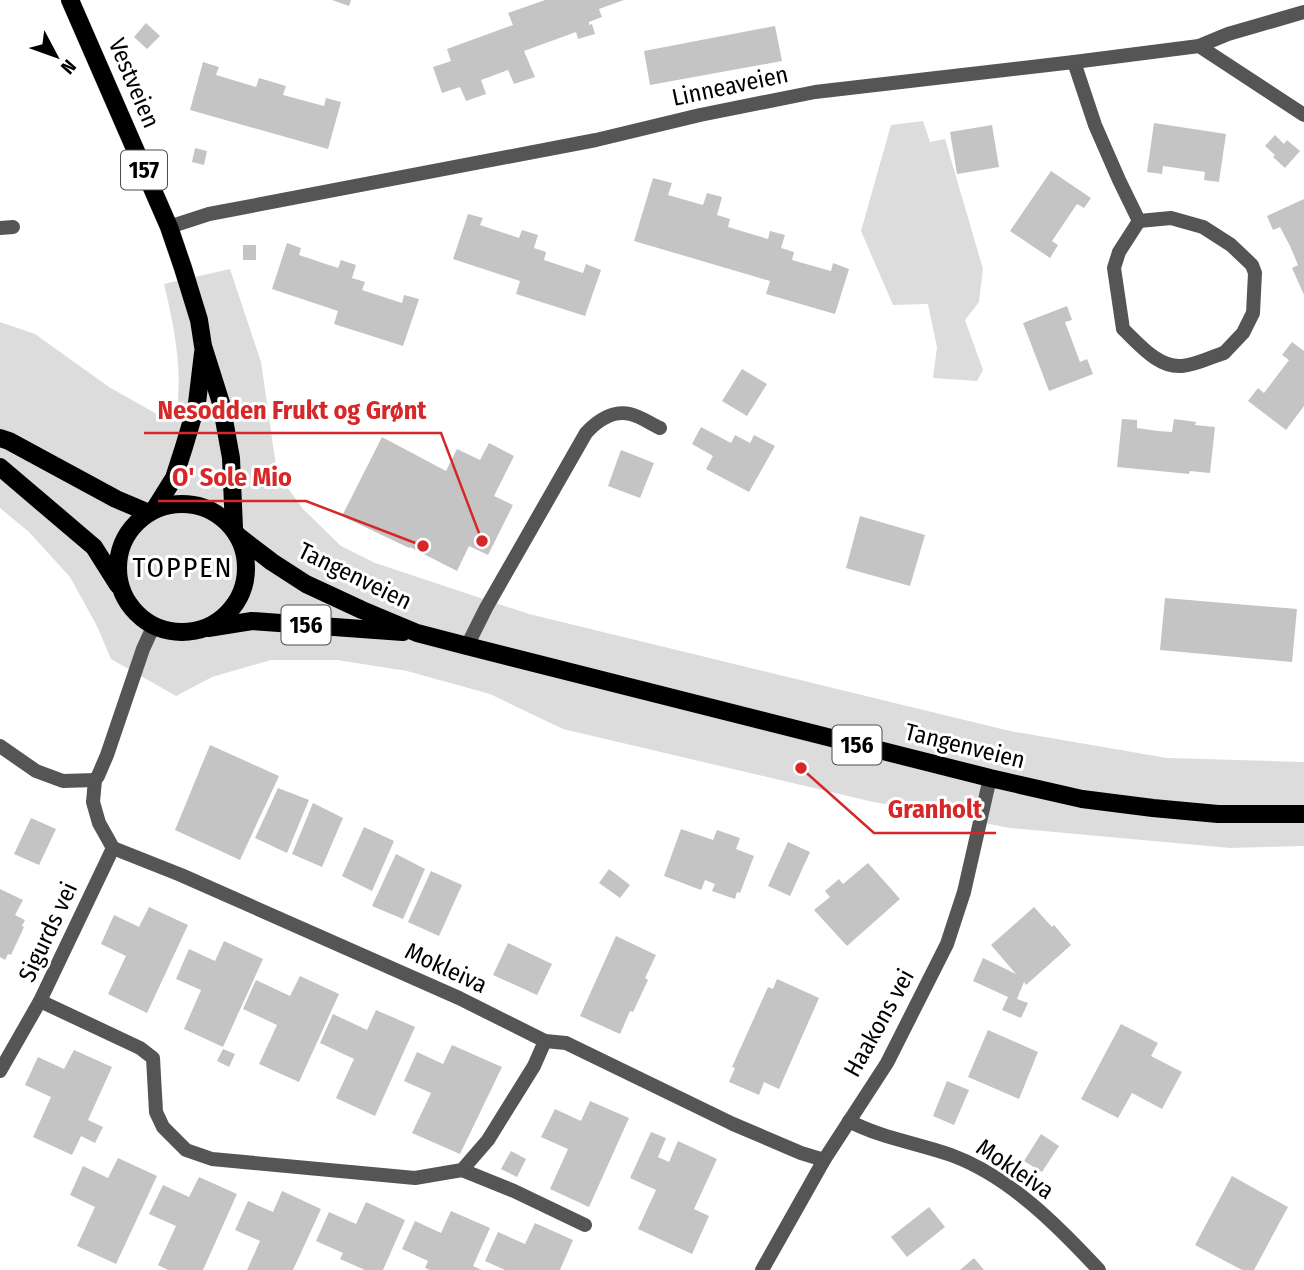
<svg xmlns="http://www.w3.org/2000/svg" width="1304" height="1270" font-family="'Fira Sans Condensed',sans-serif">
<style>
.green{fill:#dcdcdc}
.building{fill:#c4c4c4}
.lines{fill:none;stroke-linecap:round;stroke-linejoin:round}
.primary-casing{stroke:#dbdbdb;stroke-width:19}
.lane{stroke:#555;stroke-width:14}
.street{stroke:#555;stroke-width:14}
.primary{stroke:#000;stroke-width:18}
.labels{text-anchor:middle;stroke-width:6;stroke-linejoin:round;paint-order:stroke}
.shield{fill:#fff;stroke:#4c4c4c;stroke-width:2}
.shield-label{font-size:23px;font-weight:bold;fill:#000}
.street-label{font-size:24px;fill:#000;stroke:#fff}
.quarter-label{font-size:28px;letter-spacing:2px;fill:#000;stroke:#fff}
.leader{fill:none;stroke:#d62828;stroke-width:2.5}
.callout-dot{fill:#d62828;stroke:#fff;stroke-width:2.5}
.callout-label{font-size:26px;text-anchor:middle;font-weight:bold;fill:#d62828;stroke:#fff;stroke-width:6;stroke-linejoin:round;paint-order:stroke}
</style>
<rect width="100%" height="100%" fill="#fff"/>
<g class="green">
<polygon points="923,121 930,142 945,139 983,269 979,302 965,320 983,370 977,381 933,378 937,347 928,304 893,305 861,231 891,125"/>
<path d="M230,269l31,93 16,111 26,36 38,37 34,17 154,51 481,117 157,27 137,4v84l-74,2 -220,-20 -141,-27 -306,-72 -73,-35 -83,-23 -70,-11h-66l-59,17 -36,19 -65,-37 -14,-33 -27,-49 -41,-45 -29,-24v-186l35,12 74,53 46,26 21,5c7,-48 -1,-88 -12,-134z"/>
</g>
<g class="building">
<polygon points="332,0 351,0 349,6"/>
<polygon points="545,0 624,0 599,9 602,17 589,22 589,25 592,24 595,34 578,39 576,32 524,51 535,77 514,84 508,70 481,80 486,94 466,101 460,87 442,93 433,67 451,61 447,49 513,25 508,13"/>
<polygon points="146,23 160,36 147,49 134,37"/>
<polygon points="775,26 782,61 650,85 644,51"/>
<polygon points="203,62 219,67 216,75 256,87 259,78 286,86 283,95 324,106 326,98 341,102 328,149 190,110"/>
<polygon points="1154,123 1226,134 1219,182 1204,180 1205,172 1163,166 1162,174 1147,172"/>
<polygon points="992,125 999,167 957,174 950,132"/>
<polygon points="1275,135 1284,144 1287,140 1300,151 1285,168 1273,157 1275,155 1265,146"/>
<polygon points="195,148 207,151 204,165 192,162"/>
<polygon points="1051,171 1091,198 1084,208 1077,204 1052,241 1058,245 1050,258 1010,231"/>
<polygon points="653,178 672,183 668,195 703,205 707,193 722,197 717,215 730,219 728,227 768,239 770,231 785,235 781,248 794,252 792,260 831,271 833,263 849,269 835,314 766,294 770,281 634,241"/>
<polygon points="1304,199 1304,295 1292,268 1298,265 1290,246 1280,227 1273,230 1267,216"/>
<polygon points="468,214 483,218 480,225 519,238 522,230 538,235 534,248 546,252 544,260 583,273 586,264 601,270 585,316 516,294 520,281 453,259"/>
<polygon points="287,243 301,248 299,255 338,268 341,260 356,265 352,278 365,282 362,290 402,303 404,295 419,299 403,346 334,324 338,311 272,289"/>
<rect x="243" y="245" width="13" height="15"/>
<polygon points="1067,306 1072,320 1065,322 1080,362 1087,359 1093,374 1049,391 1023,323"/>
<polygon points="1292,342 1304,351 1304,406 1286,430 1248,401 1258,388 1264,393 1289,360 1282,355"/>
<polygon points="742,369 767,384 747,416 722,401"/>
<polygon points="1122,419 1137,420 1137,428 1158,431 1172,432 1174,419 1196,422 1195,425 1215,427 1210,473 1190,471 1189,474 1117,467"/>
<polygon points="701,427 731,443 735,435 750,443 754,435 775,446 749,492 706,469 713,456 692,444"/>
<polygon points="382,437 446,471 457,449 480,460 489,443 514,456 494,496 513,505 488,555 469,546 457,571 410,547 409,548 342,516"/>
<polygon points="621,450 654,463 640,498 608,486"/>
<polygon points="860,516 925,535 910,586 846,568"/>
<polygon points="1165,598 1297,609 1292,662 1160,650"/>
<polygon points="210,745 279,776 240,860 175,830"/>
<polygon points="278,788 309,800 287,853 255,838"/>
<polygon points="313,803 343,818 322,867 292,854"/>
<polygon points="31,818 56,829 39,865 14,854"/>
<polygon points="364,827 394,841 372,891 342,876"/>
<polygon points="681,829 713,840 717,830 740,838 736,849 754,856 740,893 737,892 735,899 712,891 715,884 705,880 701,890 664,876"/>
<polygon points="788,842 810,852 790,896 768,886"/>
<polygon points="396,854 425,869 403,919 372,906"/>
<polygon points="868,863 900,899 847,946 814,910 830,897 825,891 839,879 843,884"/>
<polygon points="609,869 630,885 620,898 599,883"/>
<polygon points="431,871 462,885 439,936 408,922"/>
<polygon points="0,889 23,900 15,915 25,920 22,926 24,927 11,955 8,954 5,960 0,957"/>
<polygon points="149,907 188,925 147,1013 108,994 126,956 101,944 114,915 139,927"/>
<polygon points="1034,907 1052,927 1054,925 1071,945 1026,985 1024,982 1017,999 1028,1003 1021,1018 1002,1010 1008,997 973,981 983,958 1016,974 991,945"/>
<polygon points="616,936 656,955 645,978 648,980 633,1012 630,1011 620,1034 580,1016"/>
<polygon points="224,941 263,959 223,1047 184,1029 201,990 176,979 189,949 215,961"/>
<polygon points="508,943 552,964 537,995 493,975"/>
<polygon points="300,976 339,994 299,1082 259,1064 277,1025 243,1009 256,980 290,996"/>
<polygon points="777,979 819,998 779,1089 764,1082 759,1095 729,1082 735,1068 732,1067 768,987 773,989"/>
<polygon points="376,1010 415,1027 375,1116 336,1098 354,1059 320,1043 333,1014 367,1030"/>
<polygon points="1121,1024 1158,1043 1151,1056 1182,1072 1162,1109 1132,1093 1118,1118 1081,1099"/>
<polygon points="988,1030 1038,1052 1019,1099 968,1077"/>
<polygon points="452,1045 502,1067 460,1154 412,1133 431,1093 404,1081 417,1052 443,1064"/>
<polygon points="223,1049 235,1054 229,1067 217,1061"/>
<polygon points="74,1050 112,1067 88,1120 103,1127 95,1143 81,1136 72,1155 33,1137 51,1097 25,1085 38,1057 64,1069"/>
<polygon points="947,1081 969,1090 954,1125 933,1116"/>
<polygon points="590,1101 629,1118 589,1207 550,1189 568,1149 541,1137 555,1109 581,1121"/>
<polygon points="651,1132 666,1138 658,1157 669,1162 678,1141 717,1159 694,1209 709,1216 692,1254 638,1229 656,1190 630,1178"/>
<polygon points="1041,1134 1059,1146 1042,1172 1024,1161"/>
<polygon points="511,1151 526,1159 517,1177 501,1169"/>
<polygon points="118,1158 157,1176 116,1264 77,1246 95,1207 70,1195 83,1166 108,1178"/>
<polygon points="1232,1176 1288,1207 1254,1270 1242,1270 1195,1245"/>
<polygon points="199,1177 237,1194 203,1270 168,1270 158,1265 176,1226 149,1214 163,1185 189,1197"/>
<polygon points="282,1191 321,1209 293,1270 247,1270 260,1241 235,1230 248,1201 273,1212"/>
<polygon points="366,1202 405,1220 383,1270 365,1270 340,1259 343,1253 316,1241 329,1212 356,1224"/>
<polygon points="929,1207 945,1227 907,1257 891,1237"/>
<polygon points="451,1211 490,1228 473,1266 482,1270 430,1270 425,1268 428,1261 402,1249 415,1221 441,1233"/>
<polygon points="535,1223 573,1240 560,1270 505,1270 485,1261 498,1232 525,1244"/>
<polygon points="974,1258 984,1270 960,1270"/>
</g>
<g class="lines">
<g class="primary-casing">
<g id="primary">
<polyline points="70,0 169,227 183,268 199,320 203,346 221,403 231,458 234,528"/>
<polyline points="0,438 9,441 116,499 149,513"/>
<polyline points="0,467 94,547 118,585"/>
<circle cx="182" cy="568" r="64"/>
<polyline points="154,510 174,478 184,447 197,403 203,353"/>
<polyline points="238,536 272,562 306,584 362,610 417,633 467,646 990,778 1082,799 1153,808 1218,814 1304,814"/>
<polyline points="208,628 252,621 403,632"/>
</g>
</g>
<g class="lane">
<path d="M1074,62l21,63 24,55 20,41 -20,31 -5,16 9,61c16,15 35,39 59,37 14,-1 29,-9 42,-13"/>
<path d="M467,646l19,-38 100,-175c11,-12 27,-23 44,-19 10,2 21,10 30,14"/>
<polyline points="462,1170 514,1191 585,1225"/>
</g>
<g class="street">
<polyline points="1199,46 1304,115"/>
<polyline points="1139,221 1171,218 1203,227 1231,245 1252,265 1255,273 1253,313 1243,333 1224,353"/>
<polyline points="169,227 209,214 596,140 700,115 815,92 1074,62 1199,46 1228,34 1304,12"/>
<polyline points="0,228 13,227"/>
<polyline points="154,625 143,649 107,755 98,776 95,780 93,802 99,823 113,848 181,875 459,998 545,1041 566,1043 733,1124 801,1153 824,1160"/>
<polyline points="0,746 36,771 63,781 95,780"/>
<polyline points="40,1001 140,1048 153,1058 156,1112 163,1127 186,1150 212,1159 415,1178 462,1170 488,1140 534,1066 545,1041"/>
<polyline points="0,1071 40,1001 113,848"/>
<path d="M849,1121c32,17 68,22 102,34 58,21 107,71 148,115"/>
<polyline points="762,1270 824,1160 887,1063 947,944 964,892 990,778"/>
</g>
<use href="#primary" class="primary"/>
</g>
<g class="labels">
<g class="shield">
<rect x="121" y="150.5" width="46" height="39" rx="5"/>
<rect x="281.5" y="605.5" width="49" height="39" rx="5"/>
<rect x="832.5" y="725.5" width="49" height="39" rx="5"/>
</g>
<g class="shield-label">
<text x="144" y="178">157</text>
<text x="306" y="633">156</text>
<text x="857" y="753">156</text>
</g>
<g class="street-label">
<text transform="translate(134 83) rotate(67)" y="8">Vestveien</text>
<text transform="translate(730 86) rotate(-12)" y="8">Linneaveien</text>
<text transform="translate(355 576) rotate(26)" y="8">Tangenveien</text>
<text transform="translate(965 746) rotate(14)" y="8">Tangenveien</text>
<text transform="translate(48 932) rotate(-65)" y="8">Sigurds vei</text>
<text transform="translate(446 968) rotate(25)" y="8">Mokleiva</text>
<text transform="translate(879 1023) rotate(-61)" y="8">Haakons vei</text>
<text transform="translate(1015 1169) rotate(34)" y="8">Mokleiva</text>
</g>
<g class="quarter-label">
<text x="183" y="577">TOPPEN</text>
</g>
</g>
<path class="leader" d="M482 541L441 433H144M423 546L306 501H158M801 768L874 833H996"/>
<g class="callout-dot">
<circle cx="482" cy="541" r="7"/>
<circle cx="423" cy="546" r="7"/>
<circle cx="801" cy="768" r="7"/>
</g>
<g class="callout-label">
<text x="292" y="419">Nesodden Frukt og Grønt</text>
<text x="232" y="486">O' Sole Mio</text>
<text x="935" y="818">Granholt</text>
</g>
<g transform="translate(56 56) rotate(131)" stroke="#ffffff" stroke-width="5" paint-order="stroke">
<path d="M0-5L12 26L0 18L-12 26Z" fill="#000000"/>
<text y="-10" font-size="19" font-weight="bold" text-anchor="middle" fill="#000000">N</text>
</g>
</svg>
